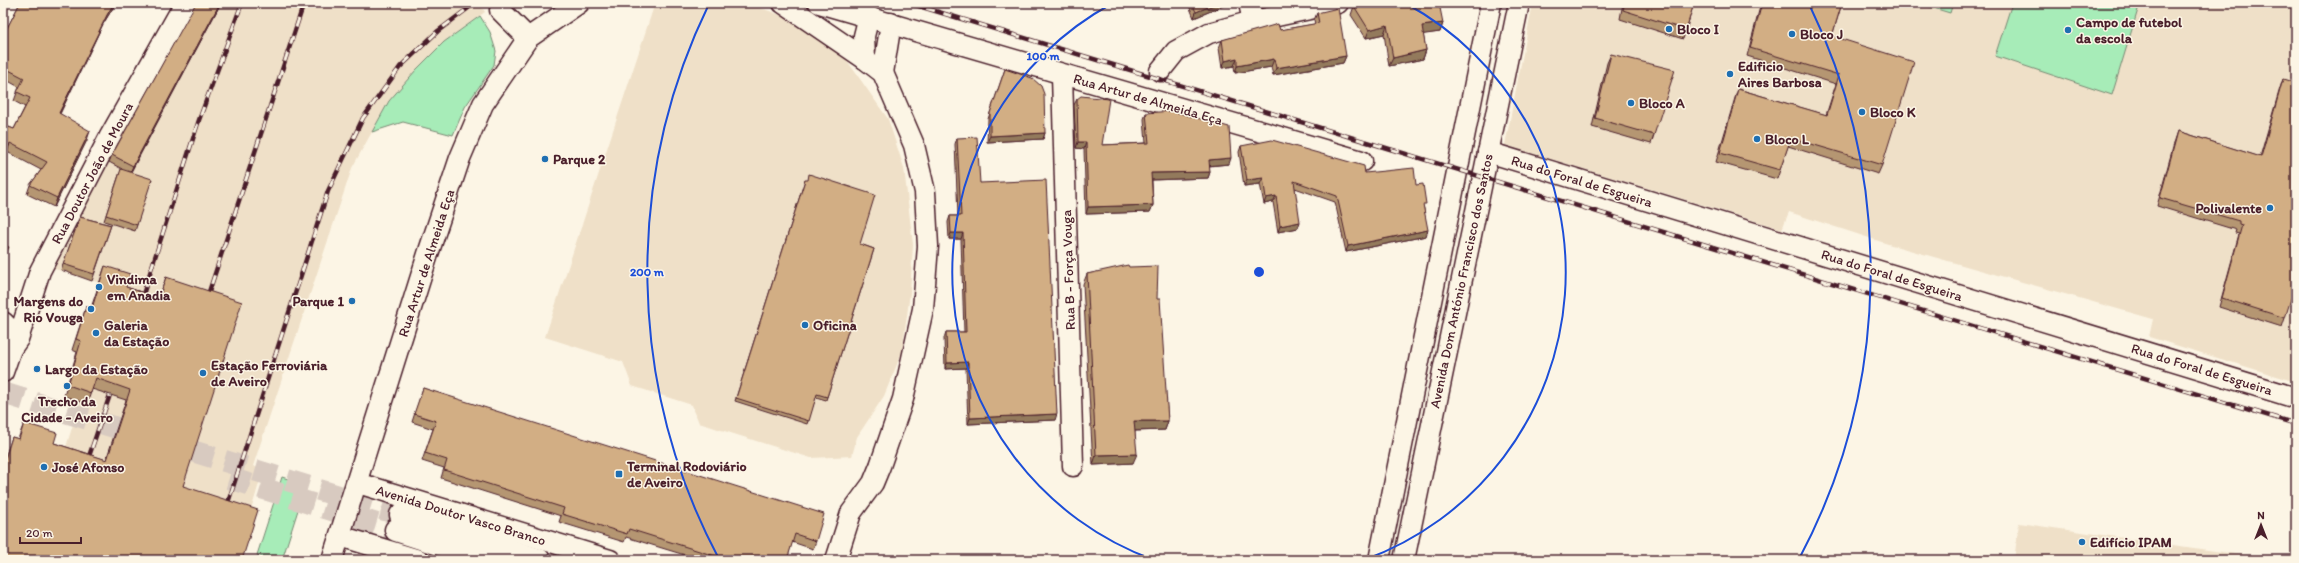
<svg xmlns="http://www.w3.org/2000/svg" width="2299" height="563" font-family="Itim,sans-serif">
<style>
.built{fill:#efe0c8}
.green{fill:#a7ecb8;stroke:#788672}
.lines{fill:none;stroke-linecap:round;stroke-linejoin:round}
.secondary-tunnel{stroke:#d8cac0;stroke-width:22;stroke-dasharray:22 11;stroke-linecap:butt}
.street-casing{stroke:#4a1f2b;stroke-width:23}
.secondary-casing{stroke:#4a1f2b;stroke-width:25}
.street{stroke:#fcf5e5;stroke-width:20}
.secondary{stroke:#fcf5e5;stroke-width:22}
.rail-casing{stroke:#4a1f2b;stroke-width:4.5}
.rail{stroke:#fcf5e5;stroke-width:3;stroke-dasharray:9;stroke-linecap:butt}
.wall{fill:#b59672;stroke:#4a1f2b}
.shaded-wall{fill:#937a5c;stroke:#4a1f2b}
.building{fill:#d2ae84;stroke:#4a1f2b}
.ring{fill:none;stroke:#1d4ed8;stroke-width:2}
.poi-dot{fill:#1f6fb2;stroke:#fcf5e5;stroke-width:1.5}
.labels{text-anchor:middle;stroke-width:3;stroke-linejoin:round;paint-order:stroke}
.poi-label{font-size:14px;font-weight:bold;fill:#4a1f2b;stroke:#fcf5e5;text-anchor:start}
.street-label{font-size:14px;fill:#4a1f2b;stroke:#fcf5e5}
.centre{fill:#1d4ed8;stroke:#fcf5e5;stroke-width:2}
.ring-label{font-size:12px;text-anchor:middle;font-weight:bold;fill:#1d4ed8;stroke:#fcf5e5;stroke-width:3;stroke-linejoin:round;paint-order:stroke}
</style>
<rect width="100%" height="100%" fill="#fcf5e5"/>
<filter id="ink" filterUnits="userSpaceOnUse"><feTurbulence type="fractalNoise" baseFrequency=".025" numOctaves="2"/><feDisplacementMap in="SourceGraphic" scale="8" xChannelSelector="R" yChannelSelector="G"/><feConvolveMatrix kernelMatrix="1 2 1 2 8 2 1 2 1" color-interpolation-filters="sRGB"/></filter>
<g filter="url(#ink)">
<g class="built">
<polygon points="196,3 479,3 485,12 444,42 389,101 352,168 253,466 263,470 252,507 257,510 254,521 3,560 3,464 8,447 15,450 20,433 61,463 80,402 64,396 77,352 72,350 82,318 88,319 100,283 52,268"/>
<polygon points="655,3 747,3 783,16 839,49 888,119 904,168 913,245 910,293 902,352 884,396 857,437 852,456 811,458 699,423 692,405 632,386 623,362 545,337"/>
<polygon points="1533,3 2296,3 2296,382 2149,337 2153,319 1888,244 1789,212 1782,229 1505,145"/>
<polygon points="2019,523 2278,560 2014,560"/>
</g>
<g class="green">
<polygon points="1917,3 1953,3 1950,13"/>
<polygon points="2012,3 2140,3 2112,95 1995,56"/>
<polygon points="480,16 490,32 496,51 494,65 465,107 453,135 403,122 372,132 389,101 416,70 444,42"/>
<polygon points="282,477 306,485 282,560 271,560 257,555"/>
</g>
<g class="lines">
<g class="secondary-tunnel">
<polyline points="3,393 401,515"/>
<polyline points="229,478 396,530"/>
</g>
<g class="street-casing">
<g id="street">
<polyline points="783,3 865,59"/>
<polyline points="819,3 1362,161"/>
<polyline points="1249,3 1253,21"/>
<polyline points="500,10 528,38"/>
<polyline points="1160,71 1176,51 1209,33 1253,21 1338,3"/>
<polyline points="883,73 891,23"/>
<polyline points="1062,75 1073,466"/>
<polyline points="1488,152 2296,398"/>
<polyline points="3,322 7,326 11,349"/>
<polyline points="3,372 11,349 18,339 40,271 109,138 185,3"/>
<polyline points="358,483 610,560"/>
<polyline points="340,536 419,560"/>
<polyline points="332,560 428,254 460,158 483,104 528,38 579,3"/>
<polyline points="836,560 851,513 873,483 880,466 903,399 923,309 928,246 925,192 914,145 883,73 865,59 864,36 869,16"/>
<polyline points="1379,560 1491,3"/>
<polyline points="1404,560 1519,3"/>
</g>
</g>
<g class="secondary-casing">
<g id="secondary">
<polyline points="401,515 539,560"/>
<polyline points="396,530 488,560"/>
</g>
</g>
<use href="#street" class="street"/>
<use href="#secondary" class="secondary"/>
<g class="rail-casing">
<g id="rail">
<polyline points="909,3 2296,424"/>
<polyline points="206,301 304,3"/>
<polyline points="140,304 199,120 242,3"/>
<polyline points="86,465 113,386"/>
<polyline points="225,512 328,191 363,118 400,67 438,31 475,3"/>
</g>
</g>
<use href="#rail" class="rail"/>
</g>
<g class="wall">
<polygon points="20,3 116,3 103,24 60,114 87,140 54,207 27,194 30,185 41,170 7,152 3,161 3,125 14,129 25,107 14,101 19,87 3,78 3,36"/>
<polygon points="221,3 131,172 137,225 135,231 104,221 119,175 122,169 109,162 112,155"/>
<polygon points="1188,3 1224,3 1223,6 1194,18"/>
<polygon points="1623,3 1694,3 1686,30 1683,39 1620,19"/>
<polygon points="1761,3 1842,3 1832,36 1882,165 1878,174 1788,146 1777,179 1716,162 1735,98 1738,89 1826,115 1836,84 1747,56"/>
<polygon points="1354,6 1443,23 1440,32 1423,34 1426,50 1423,59 1389,66 1384,34 1366,38 1351,15"/>
<polygon points="1317,13 1346,56 1343,63 1273,75 1271,67 1235,73 1234,66 1222,68 1219,48 1222,40 1315,24 1314,20"/>
<polygon points="1611,54 1654,135 1651,144 1592,127 1607,63"/>
<polygon points="1005,69 1045,133 1043,139 987,142 988,119"/>
<polygon points="2283,79 2285,318 2282,327 2219,307 2239,234 2235,233 2236,230 2157,206 2175,140 2178,131 2260,157 2280,88"/>
<polygon points="1077,99 1102,145 1146,143 1144,119 1146,113 1229,164 1209,166 1210,172 1208,178 1152,180 1153,205 1150,212 1086,214 1084,149 1076,148 1074,105"/>
<polygon points="957,138 980,183 1055,420 968,424 966,368 945,369 944,338 946,332 964,332 961,239 949,239 948,222 950,216 958,216 955,144"/>
<polygon points="1241,146 1365,173 1416,185 1424,209 1426,236 1346,252 1335,202 1295,188 1298,228 1278,232 1273,202 1264,204 1260,184 1244,186 1239,152"/>
<polygon points="805,180 860,244 874,249 826,400 816,397 807,424 735,401"/>
<polygon points="80,217 111,225 92,281 61,270"/>
<polygon points="105,266 126,287 159,298 166,277 183,486 3,560 3,464 12,437 18,439 24,423 54,443 106,460 126,400 92,389 87,404 64,396 77,352 72,350 86,307 91,308"/>
<polygon points="1129,267 1157,299 1168,421 1165,430 1135,431 1133,463 1093,465 1083,284 1087,274"/>
<polygon points="423,388 816,541 813,549 792,542 787,560 701,560 626,537 624,542 559,522 561,516 441,478 444,468 422,461 433,429 412,422"/>
</g>
<g class="shaded-wall">
<polygon points="114,3 116,3 103,24 55,123 59,113 107,15"/>
<polygon points="220,3 221,3 130,173 133,166"/>
<polygon points="1218,3 1224,3 1223,6 1194,18 1196,12"/>
<polygon points="1443,23 1440,32 1419,35 1422,26"/>
<polygon points="1387,25 1384,34 1366,38 1369,30"/>
<polygon points="1426,50 1423,59 1389,66 1393,58"/>
<polygon points="1346,56 1343,63 1273,75 1276,68"/>
<polygon points="1237,58 1234,66 1222,68 1225,61"/>
<polygon points="1274,59 1271,67 1235,73 1237,66"/>
<polygon points="90,131 87,140 54,207 57,198"/>
<polygon points="1045,133 1043,139 987,142 990,136"/>
<polygon points="1078,142 1086,142 1084,149 1076,148"/>
<polygon points="10,143 7,152 3,161 3,159"/>
<polygon points="1231,158 1229,164 1207,166 1209,160"/>
<polygon points="1210,172 1208,178 1149,180 1151,173"/>
<polygon points="1263,178 1260,184 1244,186 1247,180"/>
<polygon points="1276,196 1273,202 1264,204 1266,198"/>
<polygon points="1153,205 1150,212 1086,214 1088,207"/>
<polygon points="1300,222 1298,228 1278,232 1280,226"/>
<polygon points="1428,230 1426,236 1346,252 1348,246"/>
<polygon points="951,233 963,233 961,239 949,239"/>
<polygon points="968,362 966,368 945,369 947,363"/>
<polygon points="1057,414 1055,420 968,424 970,418"/>
<polygon points="1134,421 1168,421 1165,430 1130,431"/>
<polygon points="1137,454 1133,463 1093,465 1096,455"/>
</g>
<g class="building">
<polygon points="20,3 114,3 107,15 59,113 90,131 57,198 30,185 47,162 10,143 3,159 3,125 14,129 30,98 17,92 24,78 3,67 3,36"/>
<polygon points="196,3 220,3 133,166 112,155"/>
<polygon points="1192,3 1218,3 1196,12"/>
<polygon points="1364,3 1439,3 1443,23 1422,26 1426,50 1393,58 1387,25 1369,30 1354,6"/>
<polygon points="1625,3 1694,3 1686,30 1623,10"/>
<polygon points="1762,3 1842,3 1832,36 1914,62 1882,165 1791,138 1780,170 1720,153 1738,89 1827,115 1839,75 1750,48"/>
<polygon points="1338,8 1346,56 1276,68 1274,59 1237,66 1237,58 1225,61 1222,40 1278,24 1280,30 1319,23 1317,13"/>
<polygon points="1611,54 1675,70 1654,135 1595,118"/>
<polygon points="1005,69 1032,78 1041,86 1044,94 1045,133 990,136 990,113"/>
<polygon points="2283,79 2296,83 2296,283 2285,318 2222,298 2242,225 2239,224 2239,221 2160,198 2178,131 2261,157"/>
<polygon points="1081,96 1109,99 1102,145 1149,143 1146,113 1172,111 1229,127 1231,158 1209,160 1210,172 1151,173 1153,205 1088,207 1086,142 1078,142 1077,99"/>
<polygon points="977,137 980,183 1046,180 1057,414 970,418 968,362 947,363 946,332 966,332 963,233 951,233 950,216 961,216 957,138"/>
<polygon points="1272,140 1364,166 1365,173 1414,168 1416,185 1423,184 1426,204 1423,204 1428,230 1348,246 1337,196 1294,181 1300,222 1280,226 1276,196 1266,198 1263,178 1247,180 1241,146"/>
<polygon points="121,169 152,179 137,225 106,215"/>
<polygon points="809,174 875,195 860,244 874,249 827,397 817,394 809,421 736,398 805,180 808,180"/>
<polygon points="80,217 111,225 94,274 63,264"/>
<polygon points="3,245 9,247 3,259"/>
<polygon points="1128,265 1129,267 1158,266 1157,299 1160,299 1168,421 1134,421 1137,454 1096,455 1087,274"/>
<polygon points="105,266 130,274 126,287 159,298 166,277 242,302 183,486 258,510 242,560 243,560 3,560 3,465 12,437 19,439 24,423 57,433 54,443 107,460 130,390 96,378 91,393 68,385 81,341 76,339 86,307 92,308"/>
<polygon points="423,388 824,514 816,541 795,534 787,560 766,560 753,556 752,560 728,560 629,529 627,534 562,514 564,508 444,470 447,460 425,453 436,421 414,414"/>
</g>
</g>
<g class="ring">
<path d="M1154 560A306 306 0 0 1 1113 3M1405 3A306 306 0 0 1 1364 560"/>
<path d="M719 559A612 612 0 0 1 709 4M1809 4A612 612 0 0 1 1799 559"/>
</g>
<g class="poi-dot">
<circle cx="1669" cy="29" r="4"/>
<circle cx="2068" cy="30" r="4"/>
<circle cx="1792" cy="34" r="4"/>
<circle cx="1730" cy="74" r="4"/>
<circle cx="1631" cy="103" r="4"/>
<circle cx="1862" cy="112" r="4"/>
<circle cx="1757" cy="139" r="4"/>
<circle cx="545" cy="159" r="4"/>
<circle cx="2270" cy="208" r="4"/>
<circle cx="99" cy="287" r="4"/>
<circle cx="352" cy="301" r="4"/>
<circle cx="91" cy="309" r="4"/>
<circle cx="805" cy="325" r="4"/>
<circle cx="96" cy="333" r="4"/>
<circle cx="37" cy="369" r="4"/>
<circle cx="203" cy="373" r="4"/>
<circle cx="67" cy="386" r="4"/>
<circle cx="44" cy="467" r="4"/>
<rect x="615" y="470" width="8" height="8" rx="2"/>
<circle cx="2082" cy="542" r="4"/>
</g>
<g class="labels">
<g class="poi-label">
<text x="2076" y="27">Campo de futebol<tspan x="2076" dy="16">da escola</tspan></text>
<text x="1677" y="34">Bloco I</text>
<text x="1800" y="39">Bloco J</text>
<text x="1738" y="71">Edificio<tspan x="1738" dy="16">Aires Barbosa</tspan></text>
<text x="1639" y="108">Bloco A</text>
<text x="1870" y="117">Bloco K</text>
<text x="1765" y="144">Bloco L</text>
<text x="553" y="164">Parque 2</text>
<text x="2262" y="213" text-anchor="end">Polivalente</text>
<text x="107" y="284">Vindima<tspan x="107" dy="16">em Anadia</tspan></text>
<text x="83" y="306" text-anchor="end">Margens do<tspan x="83" dy="16">Rio Vouga</tspan></text>
<text x="344" y="306" text-anchor="end">Parque 1</text>
<text x="104" y="330">Galeria<tspan x="104" dy="16">da Estação</tspan></text>
<text x="813" y="330">Oficina</text>
<text x="211" y="370">Estação Ferroviária<tspan x="211" dy="16">de Aveiro</tspan></text>
<text x="45" y="374">Largo da Estação</text>
<text x="67" y="406" text-anchor="middle">Trecho da<tspan x="67" dy="16">Cidade - Aveiro</tspan></text>
<text x="627" y="471">Terminal Rodoviário<tspan x="627" dy="16">de Aveiro</tspan></text>
<text x="52" y="472">José Afonso</text>
<text x="2090" y="547">Edifício IPAM</text>
</g>
<g class="street-label">
<text transform="translate(1148 99) rotate(16)" y="5">Rua Artur de Almeida Eça</text>
<text transform="translate(92 173) rotate(-62)" y="5">Rua Doutor João de Moura</text>
<text transform="translate(1582 181) rotate(17)" y="5">Rua do Foral de Esgueira</text>
<text transform="translate(426 263) rotate(-72)" y="5">Rua Artur de Almeida Eça</text>
<text transform="translate(1068 270) rotate(-92)" y="5">Rua B - Força Vouga</text>
<text transform="translate(1892 275) rotate(17)" y="5">Rua do Foral de Esgueira</text>
<text transform="translate(1461 281) rotate(-78)" y="5">Avenida Dom António Francisco dos Santos</text>
<text transform="translate(2202 369) rotate(17)" y="5">Rua do Foral de Esgueira</text>
<text transform="translate(461 515) rotate(17)" y="5">Avenida Doutor Vasco Branco</text>
</g>
</g>
<circle cx="1259" cy="272" r="6" class="centre"/>
<g class="ring-label">
<text x="1043" y="60">100 m</text>
<text x="647" y="276">200 m</text>
</g>
<rect width="2299" height="563" fill="none" stroke="#fcf5e5" stroke-width="16"/>
<rect x="8" y="8" width="2283" height="547" fill="none" stroke="#4a1f2b" stroke-width="1.5" filter="url(#ink)"/>
<g transform="translate(2261 525)" stroke="#fcf5e5" stroke-width="3" paint-order="stroke">
<path d="M0-3L7 15L0 10L-7 15Z" fill="#4a1f2b"/>
<text y="-6" font-size="11" font-weight="bold" text-anchor="middle" fill="#4a1f2b">N</text>
</g>
<path d="M20 537v6h61v-6" fill="none" stroke="#4a1f2b" stroke-width="2"/>
<text x="26" y="537" font-size="12" fill="#4a1f2b" stroke="#fcf5e5" stroke-width="3" paint-order="stroke">20 m</text>
</svg>
